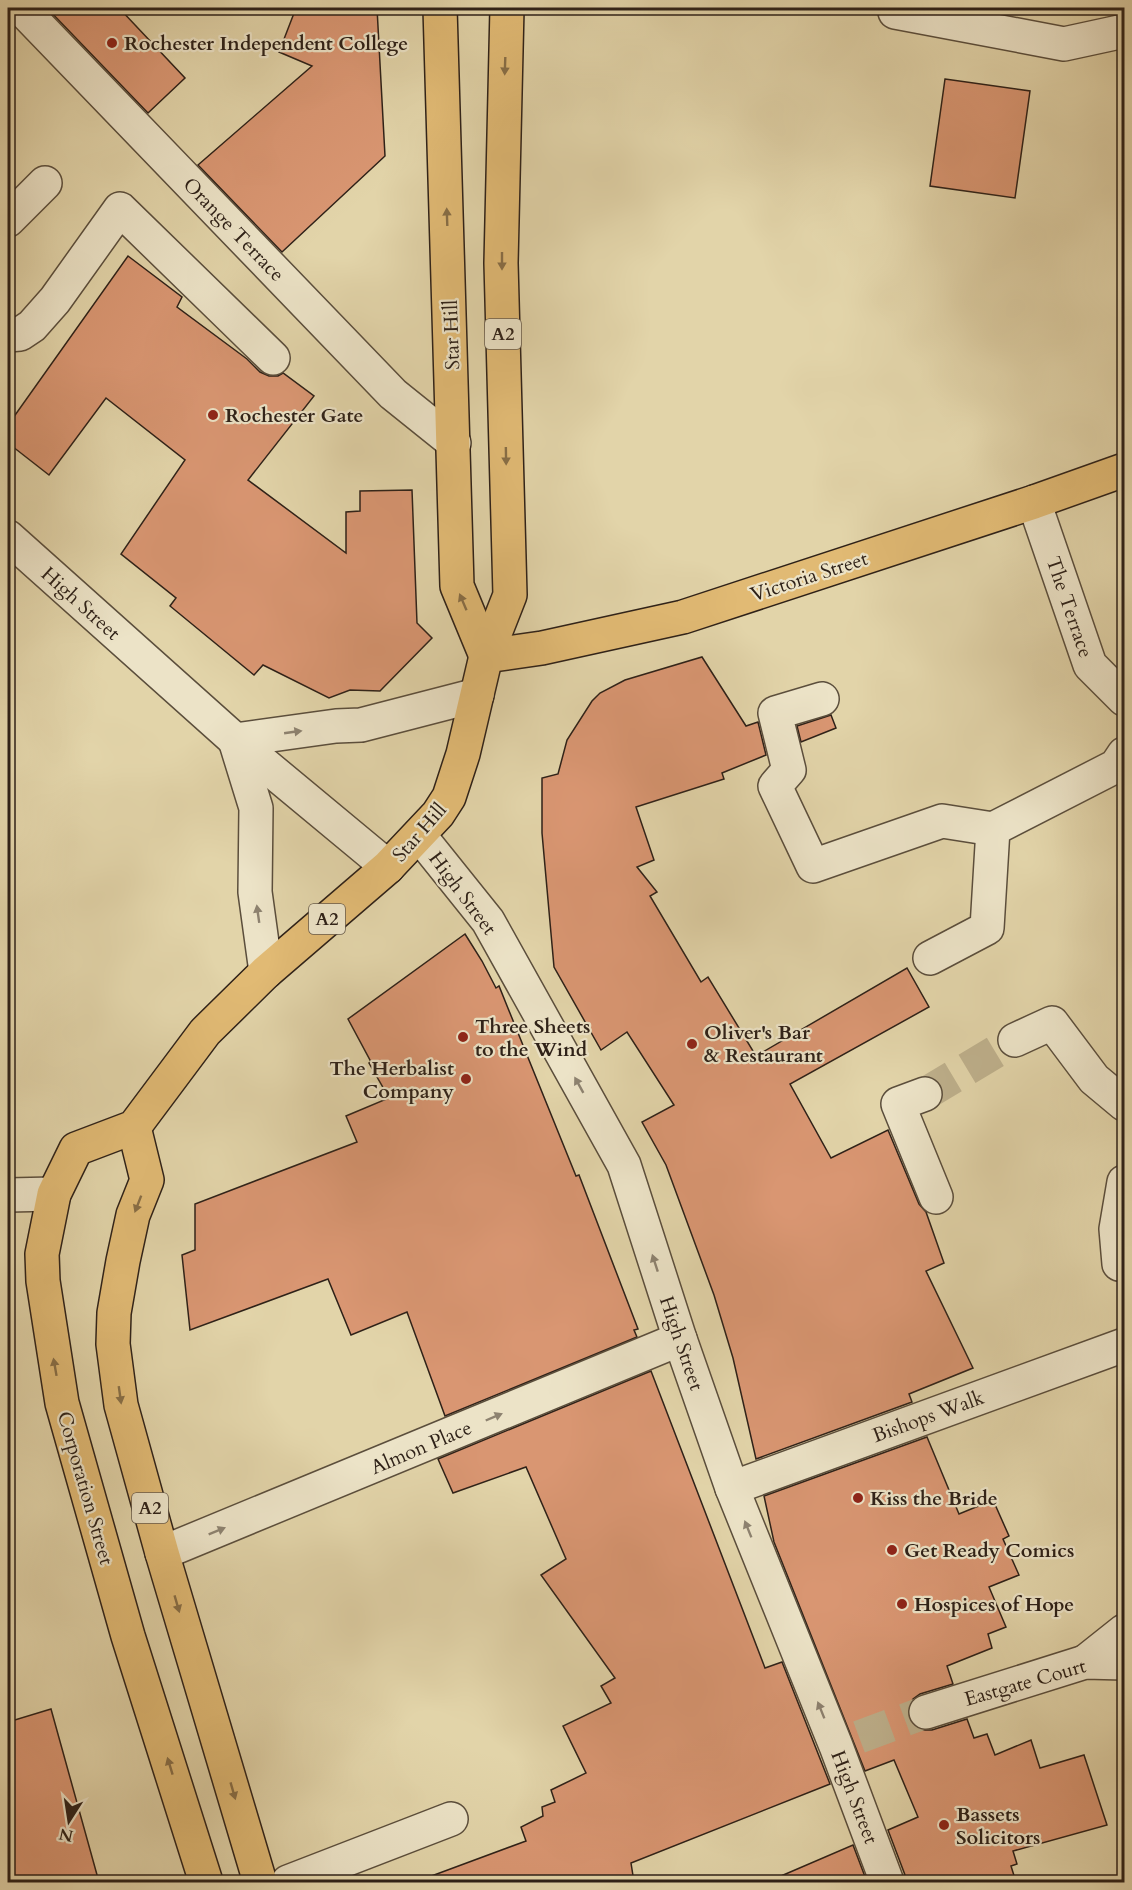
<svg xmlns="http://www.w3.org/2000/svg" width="1132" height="1890" font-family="Cardo,serif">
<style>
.building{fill:#d99672;stroke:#2e2118;stroke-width:1.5}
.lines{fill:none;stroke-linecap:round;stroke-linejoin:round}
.minor-tunnel{stroke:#beb08c;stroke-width:33;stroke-dasharray:33 16;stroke-linecap:butt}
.minor-casing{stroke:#5b4e3c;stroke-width:36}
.major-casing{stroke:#2e2118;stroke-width:36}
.minor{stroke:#ece3c7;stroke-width:33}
.major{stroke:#e1ba74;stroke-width:33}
.oneway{fill:#886e46}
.oneway2{fill:#8d8270}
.poi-dot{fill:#8f2418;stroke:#ece3c7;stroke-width:2}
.labels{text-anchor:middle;stroke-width:4.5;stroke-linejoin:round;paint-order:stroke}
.shield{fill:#ece3c7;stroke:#675b4c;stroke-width:1.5}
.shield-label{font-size:18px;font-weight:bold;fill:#2e2118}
.poi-label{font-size:20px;font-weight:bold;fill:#2e2118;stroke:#ece3c7;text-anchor:start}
.street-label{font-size:20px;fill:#2e2118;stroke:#ece3c7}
</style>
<rect width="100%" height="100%" fill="#e2d4a9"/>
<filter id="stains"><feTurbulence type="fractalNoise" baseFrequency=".00333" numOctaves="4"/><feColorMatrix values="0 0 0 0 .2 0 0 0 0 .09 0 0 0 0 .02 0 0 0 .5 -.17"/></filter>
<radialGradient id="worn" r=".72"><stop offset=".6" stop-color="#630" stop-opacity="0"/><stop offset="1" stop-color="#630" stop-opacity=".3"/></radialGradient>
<g class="building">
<polygon points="47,8 119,8 185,78 148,113"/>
<polygon points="296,8 377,8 385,156 282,252 198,165 312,66 279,52"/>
<polygon points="945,79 1030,91 1015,198 930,186"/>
<polygon points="128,256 182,297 177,307 247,359 260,372 269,376 278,376 283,373 314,396 248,480 346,553 346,512 360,511 360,491 412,490 417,623 432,638 380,691 350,690 329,698 263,665 254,675 170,606 176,598 121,554 185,460 106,398 49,475 8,443 8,425"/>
<polygon points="702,657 746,726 758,722 766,755 722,773 724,779 636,807 654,860 637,867 657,892 650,896 701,982 708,977 756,1056 907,968 929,1007 790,1084 831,1158 888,1130 919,1204 926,1212 944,1263 926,1271 973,1368 909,1394 912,1402 756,1459 733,1358 714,1295 666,1165 642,1122 674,1105 627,1032 601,1050 554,967 542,833 542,778 558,774 567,740 592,701 600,693 625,680"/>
<polygon points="831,715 836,728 801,742 797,726"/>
<polygon points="465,934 482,961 496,988 499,986 576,1176 579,1175 638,1329 634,1330 637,1337 445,1416 407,1312 351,1335 328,1279 190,1330 182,1255 195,1250 195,1204 357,1142 346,1116 389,1098 369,1063 371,1062 348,1019"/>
<polygon points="651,1371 765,1668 782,1662 830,1784 631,1863 634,1882 427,1882 426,1878 526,1841 521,1827 543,1816 542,1807 555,1802 551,1790 586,1773 563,1726 611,1703 601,1686 615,1678 541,1575 566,1559 526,1467 453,1493 438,1459"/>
<polygon points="927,1437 959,1514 993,1500 1009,1536 1003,1539 1019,1575 989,1587 1006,1627 988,1634 992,1648 947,1666 953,1684 920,1694 913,1699 908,1709 908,1718 914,1726 923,1730 932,1730 967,1719 974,1738 987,1734 995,1755 1031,1740 1040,1768 1084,1755 1107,1825 1013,1851 1017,1864 1011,1866 1016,1882 905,1882 905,1875 888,1830 918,1817 894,1760 865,1771 774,1542 764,1496"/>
<polygon points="51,1709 99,1882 8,1882 8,1722"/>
<polygon points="853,1845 867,1882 767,1882"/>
</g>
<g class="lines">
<g class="minor-tunnel">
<polyline points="925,1094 1015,1040"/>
<polyline points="859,1737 926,1712"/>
</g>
<g class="minor-casing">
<g id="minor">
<polyline points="21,8 393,394 454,443"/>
<polyline points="895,12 1064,44 1124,31"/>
<polyline points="8,220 45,183"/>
<polyline points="8,335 20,334 32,326 55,300 120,209 273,358"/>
<polyline points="1034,502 1090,665 1124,699"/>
<polyline points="8,537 235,740 388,867"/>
<polyline points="822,699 775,713 789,770 775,786 813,866 942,821 993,829"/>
<polyline points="235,740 336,726 361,725 477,695"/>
<polyline points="235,740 256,808 255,892 266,972"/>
<polyline points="419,835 488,921 624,1165 680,1339 732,1488 836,1746 887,1882"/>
<polyline points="930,958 987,928 993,829 1116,766 1124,754"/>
<polyline points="1015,1040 1052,1023 1094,1079 1124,1104"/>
<polyline points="925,1094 898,1104 936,1197"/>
<polyline points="8,1195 54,1194"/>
<polyline points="1119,1264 1116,1229 1124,1182"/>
<polyline points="732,1488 1124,1345"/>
<polyline points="162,1553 680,1339"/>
<polyline points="1085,1662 1124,1631"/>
<polyline points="926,1712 1085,1662 1124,1663"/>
<polyline points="288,1882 451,1819"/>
</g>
</g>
<g class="major-casing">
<g id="major">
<polyline points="440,8 457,586 486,656"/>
<polyline points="486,656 542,648 683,617 1034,502 1124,470"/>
<polyline points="134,1127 147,1180 133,1215 123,1261 114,1313 113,1344 121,1405 162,1553 260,1882"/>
<polyline points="206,1882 128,1636 62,1403 43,1281 42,1254 54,1194 76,1149 134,1127 205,1032 266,972 388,867 438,814 449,797 463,754 486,656 510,595 501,263 507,8"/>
</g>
</g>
<use href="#minor" class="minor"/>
<use href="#major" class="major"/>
</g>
<defs><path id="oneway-solid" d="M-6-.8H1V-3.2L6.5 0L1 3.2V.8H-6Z" transform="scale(1.5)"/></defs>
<g class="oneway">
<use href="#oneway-solid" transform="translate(505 66) rotate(92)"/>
<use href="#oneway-solid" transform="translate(447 217) rotate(-92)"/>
<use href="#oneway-solid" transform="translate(502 261) rotate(90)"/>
<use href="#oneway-solid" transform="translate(506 456) rotate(89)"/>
<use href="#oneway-solid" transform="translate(463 602) rotate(-113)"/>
<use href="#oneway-solid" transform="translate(138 1204) rotate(111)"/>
<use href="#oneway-solid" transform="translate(55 1367) rotate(-100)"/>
<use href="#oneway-solid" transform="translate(120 1395) rotate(82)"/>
<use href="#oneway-solid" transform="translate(177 1604) rotate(74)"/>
<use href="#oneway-solid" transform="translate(170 1766) rotate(-107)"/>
<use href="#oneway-solid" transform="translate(233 1791) rotate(74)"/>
</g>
<g class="oneway2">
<use href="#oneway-solid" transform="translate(293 732) rotate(-8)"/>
<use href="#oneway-solid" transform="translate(258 914) rotate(-98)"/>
<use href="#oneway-solid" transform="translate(579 1085) rotate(-119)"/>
<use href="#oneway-solid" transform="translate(655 1263) rotate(-108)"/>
<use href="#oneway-solid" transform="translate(494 1417) rotate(-23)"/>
<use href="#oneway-solid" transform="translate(748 1529) rotate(-112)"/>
<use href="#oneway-solid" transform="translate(217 1531) rotate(-22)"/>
<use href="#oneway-solid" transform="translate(821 1710) rotate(-112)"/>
</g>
<g class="poi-dot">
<circle cx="112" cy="43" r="6"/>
<circle cx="213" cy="415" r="6"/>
<circle cx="463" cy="1037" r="6"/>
<circle cx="692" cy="1044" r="6"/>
<circle cx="466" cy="1079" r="6"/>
<circle cx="858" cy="1498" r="6"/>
<circle cx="892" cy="1550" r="6"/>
<circle cx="902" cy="1604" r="6"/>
<circle cx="944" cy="1825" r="6"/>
</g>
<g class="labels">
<g class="shield">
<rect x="485" y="319" width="36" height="30" rx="4.5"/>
<rect x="309" y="904" width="36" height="30" rx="4.5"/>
<rect x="132" y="1493" width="36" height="30" rx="4.5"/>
</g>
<g class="shield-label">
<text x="503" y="340">A2</text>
<text x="327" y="925">A2</text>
<text x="150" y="1514">A2</text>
</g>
<g class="poi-label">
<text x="124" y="50">Rochester Independent College</text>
<text x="225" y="422">Rochester Gate</text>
<text x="475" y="1033">Three Sheets<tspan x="475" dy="23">to the Wind</tspan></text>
<text x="704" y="1039">Oliver's Bar<tspan x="704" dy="23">&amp; Restaurant</tspan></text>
<text x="454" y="1075" text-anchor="end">The Herbalist<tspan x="454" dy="23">Company</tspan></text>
<text x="870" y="1505">Kiss the Bride</text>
<text x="904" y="1557">Get Ready Comics</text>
<text x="914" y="1611">Hospices of Hope</text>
<text x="956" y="1821">Bassets<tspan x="956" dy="23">Solicitors</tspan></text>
</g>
<g class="street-label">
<text transform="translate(234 229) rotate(46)" y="7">Orange Terrace</text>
<text transform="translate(451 335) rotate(-92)" y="7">Star Hill</text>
<text transform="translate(809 576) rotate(-18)" y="7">Victoria Street</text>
<text transform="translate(81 603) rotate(42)" y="7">High Street</text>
<text transform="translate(1070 607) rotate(71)" y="7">The Terrace</text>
<text transform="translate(419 832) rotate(-49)" y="7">Star Hill</text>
<text transform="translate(463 893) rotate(53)" y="7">High Street</text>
<text transform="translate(682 1343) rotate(71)" y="7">High Street</text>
<text transform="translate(928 1416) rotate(-20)" y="7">Bishops Walk</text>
<text transform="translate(421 1447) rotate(-23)" y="7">Almon Place</text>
<text transform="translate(86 1488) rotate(74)" y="7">Corporation Street</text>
<text transform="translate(1025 1682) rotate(-16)" y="7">Eastgate Court</text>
<text transform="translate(855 1797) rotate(69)" y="7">High Street</text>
</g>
</g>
<rect width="1132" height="1890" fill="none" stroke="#e2d4a9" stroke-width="30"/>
<rect x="9" y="9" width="1114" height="1872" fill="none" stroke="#2e2118" stroke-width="3"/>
<rect x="15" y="15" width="1102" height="1860" fill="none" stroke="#2e2118" stroke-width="1.5"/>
<g transform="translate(69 1821) rotate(192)" stroke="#ece3c7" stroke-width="4.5" paint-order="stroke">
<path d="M0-4.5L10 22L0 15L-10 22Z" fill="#2e2118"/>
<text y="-9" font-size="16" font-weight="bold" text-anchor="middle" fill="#2e2118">N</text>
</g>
<rect width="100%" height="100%" filter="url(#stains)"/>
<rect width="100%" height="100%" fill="url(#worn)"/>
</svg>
